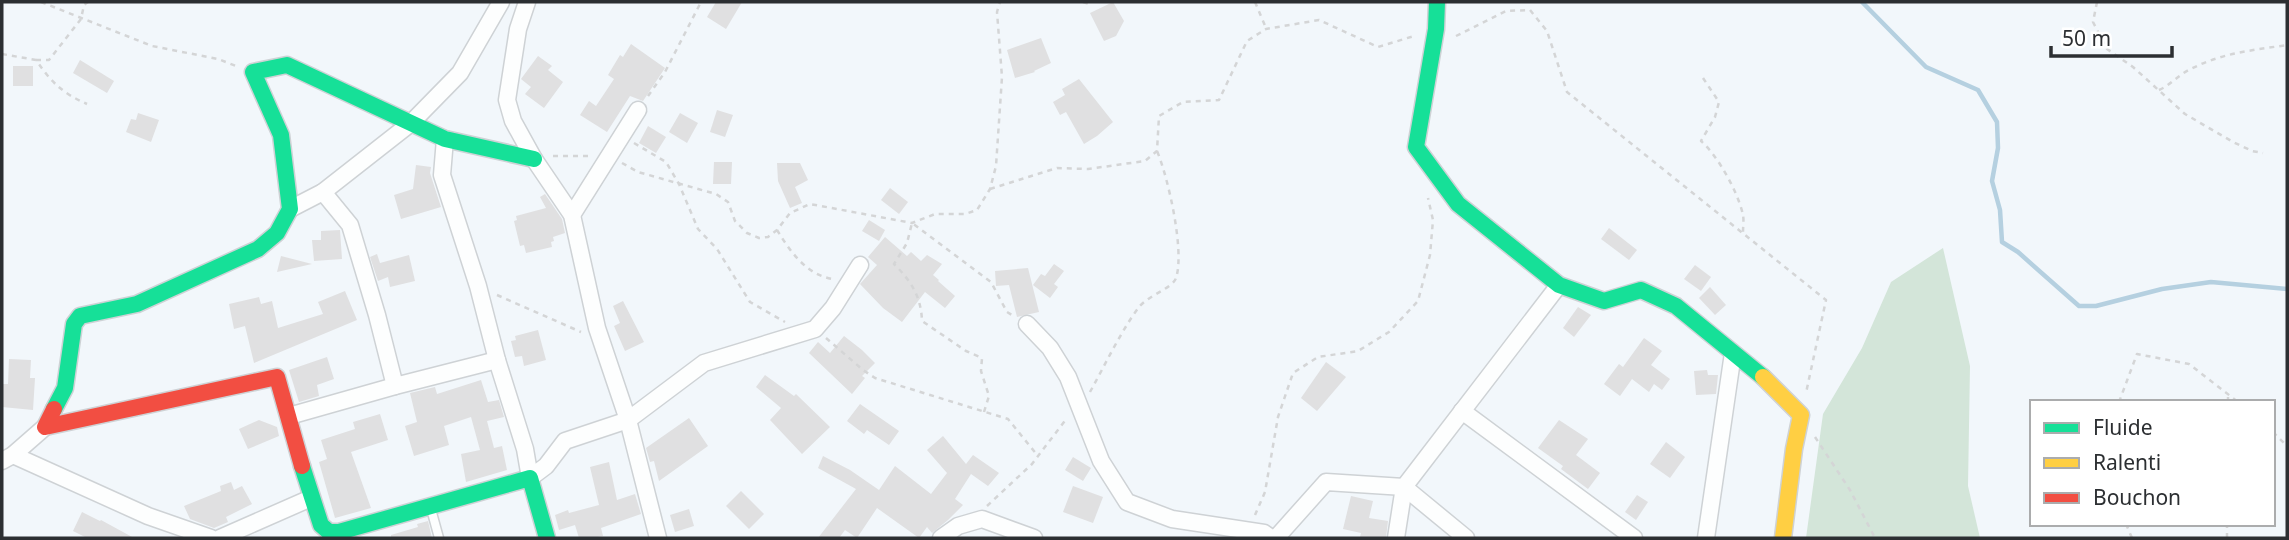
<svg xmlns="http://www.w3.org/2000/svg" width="2289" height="540" font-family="'Noto Sans',sans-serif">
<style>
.green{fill:#d3e5d9}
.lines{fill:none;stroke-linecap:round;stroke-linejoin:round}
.stream{stroke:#b5d0e0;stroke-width:4.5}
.building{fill:#e0e0e1}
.lane-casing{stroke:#ced2d5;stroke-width:11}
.street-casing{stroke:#ced2d5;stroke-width:19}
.fast-casing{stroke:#ced2d5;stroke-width:19}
.slow-casing{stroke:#ced2d5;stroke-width:19}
.jam-casing{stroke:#ced2d5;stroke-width:19}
.path{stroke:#d4d5d6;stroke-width:2.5;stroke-dasharray:5 5;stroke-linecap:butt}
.lane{stroke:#fdfefe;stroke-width:8}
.street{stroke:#fdfefe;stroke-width:16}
.fast{stroke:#16e098;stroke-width:16}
.slow{stroke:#ffcf43;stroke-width:16}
.jam{stroke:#f24e42;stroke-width:16}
</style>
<rect width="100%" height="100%" fill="#f2f7fb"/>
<polygon class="green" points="1943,248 1970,366 1968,486 1980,538 1806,538 1823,414 1862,348 1891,282"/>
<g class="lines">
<polyline class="stream" points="1862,2 1926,67 1978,90 1997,122 1998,148 1992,181 2000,210 2002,242 2018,252 2079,306 2096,306 2162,289 2211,282 2287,289"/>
</g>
<g class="building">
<polygon points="716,2 742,2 726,29 707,17"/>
<polygon points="1113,2 1124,21 1116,36 1104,41 1090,13"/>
<polygon points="1041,38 1051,63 1034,71 1035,72 1015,78 1007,50"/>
<polygon points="631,44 665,68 643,101 630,96 607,132 580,115 589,101 596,106 614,79 608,75 620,55 623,57"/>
<polygon points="538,56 552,66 548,70 563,82 544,108 525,94 531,87 521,79"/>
<polygon points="80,60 114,81 107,93 73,73"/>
<rect x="13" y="66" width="20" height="20"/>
<polygon points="1079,79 1113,122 1097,136 1084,144 1066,112 1060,115 1053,102 1065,95 1062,89"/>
<polygon points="717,110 733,115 725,137 710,132"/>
<polygon points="138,113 159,120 151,142 126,132 131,119 136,120"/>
<polygon points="680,113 698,123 687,143 669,132"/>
<polygon points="648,126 666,137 656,153 639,143"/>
<polygon points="714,162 732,162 731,184 713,184"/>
<polygon points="777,163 800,163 808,180 795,187 802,203 790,208 778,181"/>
<polygon points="416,165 431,167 430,173 441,207 401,219 394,195 413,189"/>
<polygon points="890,188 908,202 899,214 881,200"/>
<polygon points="545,194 562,219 565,233 553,237 554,241 551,242 552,247 526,253 524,245 520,246 514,221 517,220 516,216 546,208 540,197"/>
<polygon points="869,220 885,230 879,241 862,231"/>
<polygon points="1609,228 1637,250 1629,260 1601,239"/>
<polygon points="340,230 342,259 314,261 312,240 321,240 321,231"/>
<polygon points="885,237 907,256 911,252 921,261 927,255 942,264 933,275 939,280 938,281 955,296 945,308 925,292 902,322 883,308 860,284 877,265 868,257"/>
<polygon points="377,254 380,263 409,255 415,281 390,287 388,277 378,281 370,257"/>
<polygon points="281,256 312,264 277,272"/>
<polygon points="1054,264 1064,271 1054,284 1058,287 1050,298 1033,285 1041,274 1045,276"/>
<polygon points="1695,265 1711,277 1701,291 1684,279"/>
<polygon points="1028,268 1039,312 1017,317 1009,285 996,286 995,271"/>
<polygon points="1710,287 1726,305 1715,315 1699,298"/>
<polygon points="345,291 357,320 254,363 245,326 234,329 229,304 259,297 261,304 272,301 278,328 323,314 318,302"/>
<polygon points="623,301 644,342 625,351 614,326 620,323 613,306"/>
<polygon points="1578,307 1591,315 1574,337 1563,328"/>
<polygon points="538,330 546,360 524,366 522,356 515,357 511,341 516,340 515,336"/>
<polygon points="844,336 862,350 875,363 862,376 865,378 852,394 809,353 818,342 830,353"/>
<polygon points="1644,338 1662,351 1651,365 1670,379 1662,390 1654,384 1649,392 1632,379 1620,396 1604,384 1619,364 1623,367"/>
<polygon points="327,357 334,379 317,385 319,396 299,402 289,370"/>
<polygon points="9,359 31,360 30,378 35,378 33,410 2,407 2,384 8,384"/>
<polygon points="1326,362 1346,377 1317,411 1301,398"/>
<polygon points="1707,370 1708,375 1718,375 1716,394 1696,395 1694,371"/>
<polygon points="765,375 794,396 796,394 830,427 802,454 770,420 781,408 756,387"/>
<polygon points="481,380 488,402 499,400 504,417 487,421 494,448 502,446 507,470 466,482 461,454 480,450 471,417 444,426 449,445 414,456 405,426 417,422 410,393 435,387 437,394"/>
<polygon points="860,404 899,431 889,445 867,430 864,434 847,421"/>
<polygon points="380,414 388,440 351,452 371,508 335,518 319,462 327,459 321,440 355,429 353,422"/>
<polygon points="689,418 708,446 659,481 654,461 650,462 646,448"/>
<polygon points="259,420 277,427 279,436 248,449 239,429"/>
<polygon points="1559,420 1588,439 1576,455 1600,473 1588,489 1561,469 1563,466 1538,448"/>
<polygon points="943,436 966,464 973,455 999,473 988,486 971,474 955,499 963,505 948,520 932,533 927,527 919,538 877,508 857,538 845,530 839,538 818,538 856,489 818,468 823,456 850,470 879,490 895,466 931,494 947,473 927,450"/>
<polygon points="1666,442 1685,457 1670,478 1650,464"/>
<polygon points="1073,457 1091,468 1083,481 1065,470"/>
<polygon points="609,462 617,500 635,494 641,514 601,528 603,536 593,538 579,538 575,525 559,530 555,515 568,510 569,513 599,505 590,467"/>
<polygon points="231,482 234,490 242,486 252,504 226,517 228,522 214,528 190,519 184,506 221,491 220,486"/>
<polygon points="1073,486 1103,497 1093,523 1063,512"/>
<polygon points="741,491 764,514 749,529 726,506"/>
<polygon points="1637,495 1648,502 1636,520 1625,512"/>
<polygon points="1351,496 1373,501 1369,518 1388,521 1386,538 1360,537 1361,533 1343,529"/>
<polygon points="689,509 694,526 675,532 670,515"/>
<polygon points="82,512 100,521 101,520 134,538 87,538 73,531"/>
<polygon points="428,521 432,538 391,538 391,535 418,527 417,524"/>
</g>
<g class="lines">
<g class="lane-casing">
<polyline id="lane" points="431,509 439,538"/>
</g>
<g class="street-casing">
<g id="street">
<polyline points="527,2 518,29 507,100 513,121 534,159 572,215 597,328 628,420 658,538"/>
<polyline points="445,139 442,175 478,286 497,360 525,449 530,478 546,466 565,441 628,420 704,363 815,329 833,308 860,265"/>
<polyline points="323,192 350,225 377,315 395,386"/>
<polyline points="290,209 323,192 411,123 460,73 501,2"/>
<polyline points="572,215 638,110"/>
<polyline points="1027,324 1050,348 1068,377 1101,461 1127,502 1172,519 1264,533 1271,538"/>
<polyline points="1462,411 1634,538"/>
<polyline points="289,416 395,386 497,360"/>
<polyline points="13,455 148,516 211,538"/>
<polyline points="2,461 13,455 45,427"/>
<polyline points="220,538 311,498"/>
<polyline points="941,538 958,526 982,519 1034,538"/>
<polyline points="1276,538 1326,482 1404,487 1466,538"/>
<polyline points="1396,538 1404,487 1559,285"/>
<polyline points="1706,538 1733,353"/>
</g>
</g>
<g class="fast-casing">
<g id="fast">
<polyline points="1437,2 1436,29 1416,147 1458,204 1559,285 1604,301 1641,290 1676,306 1763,377"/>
<polyline points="54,409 65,388 74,324 80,316 137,304 258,249 277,233 290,209 281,135 253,72 287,65 445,139 534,159"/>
<polyline points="302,466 321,525 329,532 339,532 530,478 547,538"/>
</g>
</g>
<g class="slow-casing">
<polyline id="slow" points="1763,377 1801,415 1794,449 1783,538"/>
</g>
<g class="jam-casing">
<polyline id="jam" points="54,409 45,427 277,377 302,466"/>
</g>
<g class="path">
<polyline points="41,2 152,46 218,59 236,66"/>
<polyline points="1083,2 1089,4"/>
<polyline points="1255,2 1266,28"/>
<polyline points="2097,2 2093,22 2107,49 2133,67 2185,114 2233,142 2252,151 2263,153"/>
<polyline points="1456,36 1506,11 1530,10 1547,31 1567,92 1826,300 1806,393"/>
<path d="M2,54l34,6c15,22 26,33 51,44"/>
<polyline points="36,60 49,60 81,19 84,5 88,2"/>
<path d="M1703,78l16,24 -4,15 -14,24c17,15 37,51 42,74 1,5 0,12 0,17"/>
<path d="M2159,90c12,-5 20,-16 32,-21 30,-16 63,-19 96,-24"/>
<polyline points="648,96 665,72 701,2"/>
<polyline points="634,143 666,162 679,184 698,229 717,249 750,302 785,322"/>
<polyline points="553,156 592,156"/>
<polyline points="622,163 638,172 716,194 728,202 735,221 747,233 759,238 768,237 777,230 790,213 810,204 912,223 935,214 965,214 977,210 990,189 996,166 1002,77 997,12 1000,2"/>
<polyline points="990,189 1057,168 1088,169 1145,161 1157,151 1159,116 1183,102 1219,100 1247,41 1266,29 1319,20 1378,47 1414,36"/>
<path d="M777,230c13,21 29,45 56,49"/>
<polyline points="497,295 581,332"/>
<polyline points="826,338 863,370 875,378 1008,419 1038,456"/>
<path d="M1090,392c15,-27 31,-61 49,-85 10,-12 34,-19 37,-29 9,-27 -8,-101 -19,-127"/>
<polyline points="2119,402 2137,354 2189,364 2238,402"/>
<polyline points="2228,402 2228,394"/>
<path d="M984,412l5,-16 -8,-25 1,-13 -16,-7 -44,-30c-1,-25 -11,-40 -28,-57l13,-21 5,-20 79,59 16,30 8,5"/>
<polyline points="2273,432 2287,446"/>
<polyline points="1815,437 1850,490 1875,538"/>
<polyline points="987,506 1032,464 1067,418"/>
<polyline points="1255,515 1265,492 1278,417 1293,373 1318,357 1358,351 1389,332 1418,301 1430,255 1433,220 1428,198"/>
<polyline points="2126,524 2132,538"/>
<polyline points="2227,538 2227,524"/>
</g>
<use href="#lane" class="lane"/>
<use href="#street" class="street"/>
<use href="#fast" class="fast"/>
<use href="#slow" class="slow"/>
<use href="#jam" class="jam"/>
</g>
<rect width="2289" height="540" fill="none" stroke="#2c2f32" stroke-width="7"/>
<rect x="2030" y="400" width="245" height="126" fill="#ffffff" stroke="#abacad" stroke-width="2"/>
<rect x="2044" y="423" width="35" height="10" fill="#16e098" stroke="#abacad" stroke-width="2"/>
<text x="2093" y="435" font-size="21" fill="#2c2f32">Fluide</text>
<rect x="2044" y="458" width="35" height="10" fill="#ffcf43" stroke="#abacad" stroke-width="2"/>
<text x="2093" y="470" font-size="21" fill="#2c2f32">Ralenti</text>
<rect x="2044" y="493" width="35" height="10" fill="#f24e42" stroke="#abacad" stroke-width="2"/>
<text x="2093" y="505" font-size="21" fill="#2c2f32">Bouchon</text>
<path d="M2051 46v10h121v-10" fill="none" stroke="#2c2f32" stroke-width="3.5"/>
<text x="2062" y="46" font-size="21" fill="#2c2f32" stroke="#ffffff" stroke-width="5" paint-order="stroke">50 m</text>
</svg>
